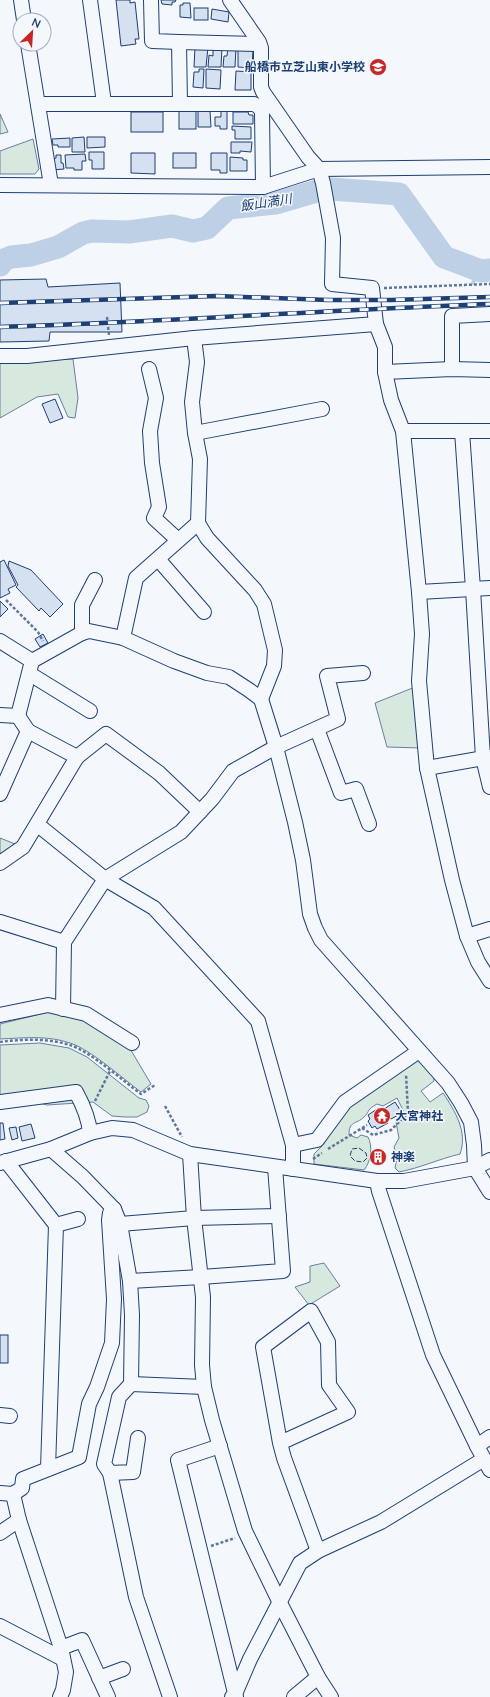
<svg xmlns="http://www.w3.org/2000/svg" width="490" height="1697" font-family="Lato,'Noto Sans JP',sans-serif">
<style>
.green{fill:#d7e8df;stroke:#687fa3}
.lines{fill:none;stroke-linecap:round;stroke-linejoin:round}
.stream{stroke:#bed0e5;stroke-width:4}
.river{stroke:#bed0e5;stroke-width:23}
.building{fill:#d5e0f0;stroke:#1d3f73}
.minor-casing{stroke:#1d3f73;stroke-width:16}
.path{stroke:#5e769c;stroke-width:2.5;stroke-dasharray:3 2;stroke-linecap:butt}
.minor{stroke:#f4f7fb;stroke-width:14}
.rail-casing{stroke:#1d3f73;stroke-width:4.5}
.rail{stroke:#f4f7fb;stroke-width:3;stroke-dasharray:9;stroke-linecap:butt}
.fence{stroke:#1d3f73;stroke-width:1;stroke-dasharray:5 2;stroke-linecap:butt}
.labels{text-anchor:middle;stroke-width:3;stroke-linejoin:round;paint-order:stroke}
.poi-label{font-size:12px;font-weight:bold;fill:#1d3f73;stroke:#f4f7fb;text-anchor:start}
.water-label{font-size:13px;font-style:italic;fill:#1d3f73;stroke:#f4f7fb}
</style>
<rect width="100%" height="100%" fill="#f4f7fb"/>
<g class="green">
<polygon points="0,114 8,132 0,134"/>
<polygon points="33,139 39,169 35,174 0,174 0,151"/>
<polygon points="73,359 78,398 75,418 68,417 58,394 37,397 0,418 0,362"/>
<polygon points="415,687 421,748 387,747 375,703"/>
<polygon points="0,838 15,844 0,856"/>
<path d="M48,1012l28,4 53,31 22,37 -10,8c-19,-14 -51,-43 -71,-49 -23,-8 -47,-5 -70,-4v-15z"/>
<polygon points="40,1043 69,1048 87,1057 139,1098 146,1100 149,1106 147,1112 137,1117 125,1117 112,1116 93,1102 47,1105 16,1097 0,1096 0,1045"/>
<path d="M417,1056l17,21v4l-13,10 9,11 13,-9c12,18 25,39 17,61 -21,5 -40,14 -61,18l-4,-4 2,-11 -3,-10 5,-9 -3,-16 8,-10 -7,-14 -14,8 -6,-2c-11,6 -6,6 -13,13 -8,8 -15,3 -15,18l8,3 4,-3 7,2c5,9 3,25 -4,33l-50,-6v-10l9,-9 25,-40z"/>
<polygon points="324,1263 340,1286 309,1305 295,1287 310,1282 310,1266"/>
</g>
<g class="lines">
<polyline class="stream" points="473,283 479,270"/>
<polyline class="river" points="0,265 4,260 11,257 31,255 58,247 83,233 92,231 129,232 172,226 193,231 207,228 228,208 276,203 317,191 331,189 399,194 444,257 481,271 490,270"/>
</g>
<g class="building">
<polygon points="116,0 130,0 130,3 135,2 139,39 135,39 136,44 121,46"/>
<polygon points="161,0 176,0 175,2 172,2 172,5 162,4"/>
<polygon points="183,3 190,3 191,18 180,17 180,5 183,5"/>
<rect x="194" y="8" width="14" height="12"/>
<polygon points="212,9 229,12 228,22 211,19"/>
<polygon points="195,47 208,47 206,67 194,67"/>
<polygon points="213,47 222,47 221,67 208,67 209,55 213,56"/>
<polygon points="228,47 236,47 235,67 223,67 224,56 227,56"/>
<polygon points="238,48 253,49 252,68 238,67"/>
<polygon points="199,69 204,69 203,88 193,87 194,72 199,72"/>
<polygon points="206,69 221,70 220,89 206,88"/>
<polygon points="236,71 251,72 251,90 235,90"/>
<rect x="179" y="111" width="17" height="18"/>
<polygon points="198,111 210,111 211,127 198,127"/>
<polygon points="221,111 227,111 227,129 220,129 220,126 215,126 215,117 221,117"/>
<rect x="131" y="112" width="32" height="20"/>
<polygon points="233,112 248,112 249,115 253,115 253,124 233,124"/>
<polygon points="232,126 251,127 251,139 235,139 235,130 232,130"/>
<polygon points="84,137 85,152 72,152 72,138"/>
<polygon points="87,137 105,137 105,147 87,148"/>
<polygon points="70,138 70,147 58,147 58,145 53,145 52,139"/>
<polygon points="231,142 252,142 251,152 240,151 240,153 231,153"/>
<polygon points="89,152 104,152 104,169 92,169 92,160 89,160"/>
<polygon points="131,153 155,153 155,174 131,173"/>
<rect x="173" y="153" width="23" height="15"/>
<polygon points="211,153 227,153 227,173 220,173 220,170 211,170"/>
<polygon points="85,154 86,161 82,161 82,170 74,170 74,168 66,168 65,155"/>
<polygon points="56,155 61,155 61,163 63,163 64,169 52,170 52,159 56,158"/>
<polygon points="230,157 243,158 243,160 247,160 247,171 230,171"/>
<polygon points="46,279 48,287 120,283 122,332 50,332 49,341 0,342 0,280"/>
<polygon points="55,399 63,418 50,423 42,404"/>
<polygon points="4,560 16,585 8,589 10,593 0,598 0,562"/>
<polygon points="9,561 31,570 63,604 50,617 41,608 39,611 16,587 18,585 8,566"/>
<polygon points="0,601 8,609 0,617"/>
<polygon points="43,634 48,643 40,647 35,639"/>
<polygon points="395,1102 402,1113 391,1119 389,1117 385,1119 388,1123 377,1129 375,1126 372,1128 368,1121 370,1119 368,1115 379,1108 382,1114 386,1112 384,1109"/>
<polygon points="0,1123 3,1123 5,1139 0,1140"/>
<polygon points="31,1124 35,1138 22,1141 19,1127"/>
<polygon points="16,1127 18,1138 12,1140 9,1128"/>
<polygon points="374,1150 385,1153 383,1163 372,1160"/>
<rect x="0" y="1335" width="8" height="28"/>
</g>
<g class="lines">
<g class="minor-casing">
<g id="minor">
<polyline points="21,0 24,20"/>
<polyline points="90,0 104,103"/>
<polyline points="151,0 152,41 179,42"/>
<polyline points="28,44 51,185"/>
<polyline points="38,104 254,104 259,107 262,112 263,187"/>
<polyline points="180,104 179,42 259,44"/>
<polyline points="0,185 263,187 319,169 490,167"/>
<polyline points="376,324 385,347 385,372 391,400 403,431 419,592 422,634 419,681 427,768 452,880 467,936 478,962 490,981"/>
<polyline points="194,338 197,362 192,402 195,433 200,459 198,523 207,538 255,590 264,604 275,650 274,666 261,699"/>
<polyline points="0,356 27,356 194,338 376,324 372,288 332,284 333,238 323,183 319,169 308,157 263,92 261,87 261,48 259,42 230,0"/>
<polyline points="149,369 156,398 150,431 152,463 159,507 154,518 178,540"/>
<polyline points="452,369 452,316 490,314"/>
<polyline points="385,372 452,369 490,370"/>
<polyline points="403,431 490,431"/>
<polyline points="462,431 473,589 483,758 490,787"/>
<polyline points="195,433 322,409"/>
<polyline points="158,559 204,612"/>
<polyline points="419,592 490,588"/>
<polyline points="82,633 82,605 95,580"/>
<polyline points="123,638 136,578 198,523"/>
<polyline points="0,641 32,661"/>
<polyline points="30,674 90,711"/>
<polyline points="0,715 18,716 32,661 82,633 89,631 123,638 174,661 207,673 229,677 249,690 261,699 276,747 295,822 303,860 310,914 315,928 321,940 448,1083 461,1103 471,1122 474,1145 475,1168 490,1192"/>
<polyline points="317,729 341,793 356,789 369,824"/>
<polyline points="77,757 106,734 159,773 200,812"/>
<polyline points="427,768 490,757"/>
<polyline points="0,794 28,731"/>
<polyline points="38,825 105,879 181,832 212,799 233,771 276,747 338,719 327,676 363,673"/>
<polyline points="0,863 23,847 77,757 28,731 18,716"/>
<polyline points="0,922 64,942 63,1009"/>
<polyline points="467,936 490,929"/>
<polyline points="64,942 105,879 154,908 258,1021 293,1145 293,1169"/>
<polyline points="0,1015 48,1005 86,1014 132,1043"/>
<path d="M0,1102l76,-10c7,13 13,26 14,41"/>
<polyline points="293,1145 317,1140 345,1102 419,1051"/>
<polyline points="51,1149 83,1177 114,1209 120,1224 130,1281 132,1315 131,1384 119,1397 104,1464 110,1473 136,1597 170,1697"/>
<polyline points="190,1154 194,1218 203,1297 202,1365 204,1387 212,1420 245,1531 280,1603 318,1677 331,1697"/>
<polyline points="6,1161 56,1225 48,1469"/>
<polyline points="0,1163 51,1149 90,1133 112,1128 133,1130 190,1154 377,1181 404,1181 475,1168 490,1160"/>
<polyline points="377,1181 379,1191 433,1355 477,1446 490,1470"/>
<polyline points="120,1224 194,1218 279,1216"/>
<polyline points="56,1225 78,1219"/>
<polyline points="130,1281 201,1277 283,1271 275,1167"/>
<polyline points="131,1384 204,1387"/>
<polyline points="0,1415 10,1416"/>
<polyline points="280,1443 348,1412 329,1385 328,1342 311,1311 263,1347 280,1443 284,1458 318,1551"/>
<polyline points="220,1446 178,1460 236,1697"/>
<polyline points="477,1446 490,1437"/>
<polyline points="110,1473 133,1472 138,1438"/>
<polyline points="0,1493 13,1494 22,1488 23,1479 79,1457 89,1404 97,1387 112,1343 114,1299 109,1220 110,1213 114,1209"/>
<polyline points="13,1494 19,1520 61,1648 66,1672 63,1690 60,1697"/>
<polyline points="0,1533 19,1520"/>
<polyline points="0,1626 63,1659"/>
<polyline points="61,1648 82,1640 108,1697"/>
<polyline points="99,1678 123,1669"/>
<polyline points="232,1697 235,1694 250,1659 300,1563 318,1551 381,1522 484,1459"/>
<polyline points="294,1697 318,1677"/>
</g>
</g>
<g class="path">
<polyline points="384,288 490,284"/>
<polyline points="107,317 109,335"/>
<polyline points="6,600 38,632 43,641"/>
<path d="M0,1042c22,-3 48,-4 70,3 21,7 52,35 71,49l14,-9"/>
<polyline points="95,1101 110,1071"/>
<polyline points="165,1106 182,1137"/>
<polyline points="362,1128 373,1135 391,1130 408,1113 406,1074"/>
<polyline points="328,1149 367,1125"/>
<polyline points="313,1159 322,1153"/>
<polyline points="211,1546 235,1538"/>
</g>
<use href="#minor" class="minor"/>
<g class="rail-casing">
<g id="rail">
<polyline points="0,303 216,296 328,300 391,300 490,297"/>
<path d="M0,327c164,-5 327,-17 490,-23"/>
</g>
</g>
<use href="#rail" class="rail"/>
<polygon class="fence" points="359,1148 366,1153 367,1158 363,1162 355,1161 350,1156 352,1149"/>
</g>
<defs>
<g id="school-disc" transform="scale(0.9)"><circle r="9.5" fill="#c62828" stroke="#f4f7fb"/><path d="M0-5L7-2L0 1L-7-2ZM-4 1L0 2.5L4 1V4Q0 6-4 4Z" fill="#fff"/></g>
<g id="temple-disc" transform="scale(0.9)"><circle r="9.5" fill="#c62828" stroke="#f4f7fb"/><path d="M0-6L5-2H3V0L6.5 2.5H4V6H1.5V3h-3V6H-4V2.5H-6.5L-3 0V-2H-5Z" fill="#fff"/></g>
<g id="building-disc" transform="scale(0.9)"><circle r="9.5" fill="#c62828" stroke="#f4f7fb"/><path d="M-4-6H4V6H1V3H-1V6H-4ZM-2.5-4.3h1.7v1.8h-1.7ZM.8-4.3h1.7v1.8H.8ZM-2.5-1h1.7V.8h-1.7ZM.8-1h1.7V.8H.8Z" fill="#fff"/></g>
</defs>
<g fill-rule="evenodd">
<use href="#school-disc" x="378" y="67"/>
<use href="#temple-disc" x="382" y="1116"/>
<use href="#building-disc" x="378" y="1157"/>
</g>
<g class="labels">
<g class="poi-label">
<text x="365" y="71" text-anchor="end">船橋市立芝山東小学校</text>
<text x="395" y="1120">大宮神社</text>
<text x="391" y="1161">神楽</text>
</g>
<g class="water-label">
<text transform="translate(266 202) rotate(-9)" y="5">飯山満川</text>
</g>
</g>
<g transform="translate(32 32) rotate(25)"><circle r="19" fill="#f4f7fb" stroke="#9eadc5"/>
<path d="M0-3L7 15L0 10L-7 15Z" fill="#c62828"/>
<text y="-6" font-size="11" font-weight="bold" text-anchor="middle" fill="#1d3f73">N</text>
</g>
</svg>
